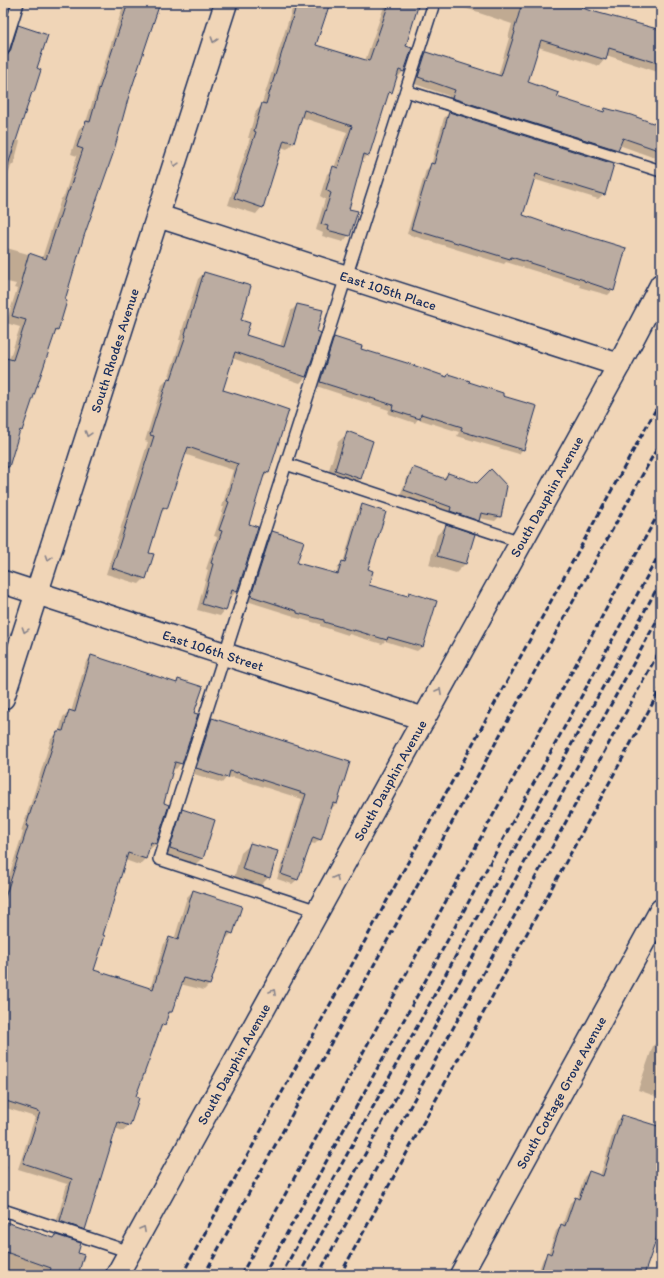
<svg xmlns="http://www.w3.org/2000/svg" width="664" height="1278" font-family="Itim,sans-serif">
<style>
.shadow{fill:#0003}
.building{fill:#bbaca1;stroke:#1b2f5e}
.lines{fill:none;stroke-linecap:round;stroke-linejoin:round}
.lane-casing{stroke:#1b2f5e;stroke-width:14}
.street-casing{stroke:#1b2f5e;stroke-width:25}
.secondary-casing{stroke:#1b2f5e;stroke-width:25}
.lane{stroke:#f0d5b7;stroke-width:11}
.street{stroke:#f0d5b7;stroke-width:22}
.secondary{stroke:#f0d5b7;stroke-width:22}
.rail{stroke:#1b2f5e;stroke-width:3;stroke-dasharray:6 3;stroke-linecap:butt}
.oneway{stroke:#86828a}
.labels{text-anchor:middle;stroke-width:3;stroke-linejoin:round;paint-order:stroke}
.street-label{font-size:14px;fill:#1b2f5e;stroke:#f0d5b7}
</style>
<rect width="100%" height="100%" fill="#f0d5b7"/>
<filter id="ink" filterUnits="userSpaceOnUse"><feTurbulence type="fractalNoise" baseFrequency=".025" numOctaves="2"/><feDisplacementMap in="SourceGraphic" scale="8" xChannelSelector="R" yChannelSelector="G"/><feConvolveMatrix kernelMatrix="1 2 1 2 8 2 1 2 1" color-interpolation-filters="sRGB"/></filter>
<g filter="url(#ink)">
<g class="shadow">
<polygon points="124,3 159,3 83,236 64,301 58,330 53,335 21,430 18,434 3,482 3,358 9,360 20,327 6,323 17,289 14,288 16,284 3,281 3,247 42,258 61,199 64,196 77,156 71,154 79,129 86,122"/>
<polygon points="294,3 329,3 315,46 365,61 385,4 387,3 418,3 404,47 411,49 403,72 397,78 395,78 391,92 386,97 368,155 361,162 348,209 349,235 343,242 322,236 323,233 316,230 325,199 320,196 327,174 334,168 347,132 300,117 293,143 287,149 281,147 262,207 256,214 228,205 250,138 248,138 256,111 261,106"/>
<polygon points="445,3 580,3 580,8 661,33 661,73 606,55 605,59 599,66 538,47 527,83 556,98 603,112 605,109 661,127 661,163 654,160 655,158 619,145 617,150 611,156 447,105 449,96 412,83 419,60 426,53 498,76 509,38 508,38 512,24 479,13 479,12"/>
<polygon points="19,26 36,69 33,92 30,94 15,140 20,141 14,163 11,166 3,191 3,58 12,33"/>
<polygon points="449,113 604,194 598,199 533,179 522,216 613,290 608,295 579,287 580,285 506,262 504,264 407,234 426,170 431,165 444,118"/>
<polygon points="204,273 240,321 244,335 280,347 291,311 297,305 306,377 300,383 268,372 268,371 232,358 222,390 268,473 262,479 248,525 237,591 231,597 229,597 225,610 220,616 197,610 208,570 206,569 217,537 214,536 224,507 222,507 233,470 184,454 166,508 160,514 148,553 145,578 139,584 106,574 148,442 145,441 162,385 168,379 181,340 179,340 198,279"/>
<polygon points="334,338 360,350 446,377 448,375 523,449 519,454 457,436 459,432 418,419 415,423 388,414 389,410 316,386 330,343"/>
<polygon points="348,433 372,441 360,479 351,488 326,479 338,442"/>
<polygon points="413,468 443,478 448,474 500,516 495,521 479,518 478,520 474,525 446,515 447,511 400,495 409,473"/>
<polygon points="362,506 367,586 406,597 409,593 436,602 422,647 417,651 385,641 382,644 349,634 348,635 320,626 320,624 293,617 294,616 247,601 268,537 272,532 296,564 336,575 338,567 343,563 358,510"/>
<polygon points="446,526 465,564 456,573 429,565 437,535"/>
<polygon points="92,656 175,683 178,680 193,714 181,763 176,769 172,768 162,804 156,844 150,849 148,849 145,859 139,865 125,860 101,936 93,970 150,989 164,944 169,938 174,940 187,897 193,891 232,933 226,939 225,938 210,984 204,990 180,984 171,1012 167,1016 164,1025 158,1031 135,1097 129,1125 123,1131 115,1128 84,1229 79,1235 55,1227 67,1184 18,1169 35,1117 3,1107 3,894 23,832 21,831 29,808 30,806 51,739 59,732 63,717 69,711 71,712 86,662"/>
<polygon points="212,720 336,804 331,809 320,839 315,844 310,843 298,879 292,884 277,879 302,799 232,777 231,778 227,777 222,783 191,773 207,725"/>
<polygon points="183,810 202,858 193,867 161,857 173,820"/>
<polygon points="251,844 269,877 260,886 234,878 241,853"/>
<polygon points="661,1038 661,1098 638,1090 653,1046"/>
<polygon points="623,1116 661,1199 661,1221 619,1275 537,1275 543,1259 548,1254 556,1231 561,1226 562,1226 570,1203 575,1198 577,1199 584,1177 589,1172 600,1176 617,1121"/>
<polygon points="3,1164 8,1166 3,1182"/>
<polygon points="3,1222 53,1239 56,1236 77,1254 77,1275 3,1275"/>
</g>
<g class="building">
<polygon points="128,3 160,3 128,99 113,154 84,236 65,300 67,301 58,331 56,330 22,431 20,430 9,467 3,467 3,357 13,360 26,320 12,316 23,282 21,281 29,253 46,259 68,191 69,191 83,149 77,147 86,121 90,122 99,90"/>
<polygon points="297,3 330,3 316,45 369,61 389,3 419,3 406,46 412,48 404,72 399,70 392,93 389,92 369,156 364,154 349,209 358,211 350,236 327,230 328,226 321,224 331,193 326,190 333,166 338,168 352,126 304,110 294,143 284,140 263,208 234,198 256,132 254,131 262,103 266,104"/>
<polygon points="522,3 583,3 581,7 588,10 661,30 661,64 609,48 606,60 541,40 528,82 559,93 557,97 604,112 605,108 631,115 661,126 661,151 623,138 618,150 452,98 455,90 418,77 426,52 501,76 515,32 514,31"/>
<polygon points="18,25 48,35 37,68 41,70 34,92 32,92 7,168 3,167 3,57 7,55 10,52"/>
<polygon points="449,112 614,164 605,195 536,174 523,215 560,228 626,248 614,291 584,281 584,280 511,257 510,259 411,229 431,163 434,164"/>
<polygon points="204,272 251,286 241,320 250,323 246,335 284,347 297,304 323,310 317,331 321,333 306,377 273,366 273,365 235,352 223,390 262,402 263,401 289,410 269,473 265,472 249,524 258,527 237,592 232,590 226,611 202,604 213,564 211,563 222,531 219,530 229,502 227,501 238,464 188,447 167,509 163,507 149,553 154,554 146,579 112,568 154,436 150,435 168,378 171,379 186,335 185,334"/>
<polygon points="334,337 362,346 361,349 407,363 447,377 448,374 470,381 469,382 503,393 503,396 537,406 524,450 461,431 462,427 421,414 420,419 392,410 393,405 320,382"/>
<polygon points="347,431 373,441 361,479 335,470"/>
<polygon points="413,467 445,479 448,473 477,483 491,469 507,486 501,517 481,513 479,521 450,511 451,507 404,490"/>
<polygon points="362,504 386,512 368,569 373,571 369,585 408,596 409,592 437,601 423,647 388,637 387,640 354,630 354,631 324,622 324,620 297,613 297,611 251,596 272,531 304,541 297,563 338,574 342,561 345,562"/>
<polygon points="446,524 475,534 466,564 437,556"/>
<polygon points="91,655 177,683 178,679 203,687 194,713 198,714 182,764 175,762 164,803 169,805 156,844 151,842 146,859 128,853 103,935 105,936 94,970 153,989 169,937 178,940 193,890 242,906 233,934 228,932 210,985 184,978 172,1012 169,1012 165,1025 162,1024 136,1096 139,1098 130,1126 118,1122 85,1230 60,1221 72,1179 23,1163 40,1112 3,1100 3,904 28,826 26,826 34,801 35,801 57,732 59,732 60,730 63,731 69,710 75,712"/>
<polygon points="212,718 350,762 337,804 333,803 321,840 313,837 298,880 281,874 306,794 237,772 237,773 230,771 228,778 196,768"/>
<polygon points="182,809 215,820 203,859 170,848"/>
<polygon points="250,843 278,851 270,878 242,869"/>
<polygon points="622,1115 661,1127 661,1226 644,1275 540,1275 547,1252 551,1254 561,1224 565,1226 575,1197 579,1199 589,1171 603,1176"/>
<polygon points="3,1221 54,1238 56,1235 81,1243 78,1253 84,1255 78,1275 49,1275 51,1268 3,1251"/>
</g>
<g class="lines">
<g class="lane-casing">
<g id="lane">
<polyline points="3,50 18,3"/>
<polyline points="406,91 661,171"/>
<polyline points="286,464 521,542"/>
<polyline points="318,911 159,859 434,3"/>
<polyline points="3,1210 130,1252"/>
</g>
</g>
<g class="street-casing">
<g id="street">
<path id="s1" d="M158,216l461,149"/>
<path id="s2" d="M3,582l421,137"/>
<path id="s3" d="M3,698l223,-695"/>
<path id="s4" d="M117,1275l502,-910 42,-80"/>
</g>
</g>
<g class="secondary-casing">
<g id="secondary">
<path id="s5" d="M461,1275l200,-365"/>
</g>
</g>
<use href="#lane" class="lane"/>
<use href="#street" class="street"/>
<use href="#secondary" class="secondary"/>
<g class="rail">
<polyline points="182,1275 661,400"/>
<polyline points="204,1275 661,441"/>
<polyline points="241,1275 661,509"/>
<polyline points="264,1275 661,551"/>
<polyline points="281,1275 661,581"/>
<polyline points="299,1275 661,613"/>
<polyline points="318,1275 661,648"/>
<polyline points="340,1275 661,688"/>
</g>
</g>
<defs><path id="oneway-chevron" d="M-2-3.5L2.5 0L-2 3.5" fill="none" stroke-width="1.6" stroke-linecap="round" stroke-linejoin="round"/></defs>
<g class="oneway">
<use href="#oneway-chevron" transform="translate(214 40) rotate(108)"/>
<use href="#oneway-chevron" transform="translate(175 164) rotate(108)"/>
<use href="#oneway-chevron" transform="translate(88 434) rotate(108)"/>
<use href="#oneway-chevron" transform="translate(48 558) rotate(108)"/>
<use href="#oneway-chevron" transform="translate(25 630) rotate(108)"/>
<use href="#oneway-chevron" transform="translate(439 691) rotate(-61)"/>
<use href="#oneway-chevron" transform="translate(336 878) rotate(-61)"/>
<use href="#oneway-chevron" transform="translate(273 992) rotate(-61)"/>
<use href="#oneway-chevron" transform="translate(143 1229) rotate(-61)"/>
</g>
</g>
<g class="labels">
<g class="street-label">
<text dy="5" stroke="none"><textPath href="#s1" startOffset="242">East 105th Place</textPath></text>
<text dy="5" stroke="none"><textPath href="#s3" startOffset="365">South Rhodes Avenue</textPath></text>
<text dy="5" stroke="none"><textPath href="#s4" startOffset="889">South Dauphin Avenue</textPath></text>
<text dy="5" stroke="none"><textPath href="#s2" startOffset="221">East 106th Street</textPath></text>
<text dy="5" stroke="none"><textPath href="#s4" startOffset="565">South Dauphin Avenue</textPath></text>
<text dy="5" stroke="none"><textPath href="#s4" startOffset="241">South Dauphin Avenue</textPath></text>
<text dy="5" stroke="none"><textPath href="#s5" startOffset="208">South Cottage Grove Avenue</textPath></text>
</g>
</g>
<rect width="664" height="1278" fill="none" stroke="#f0d5b7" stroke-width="16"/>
<rect x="8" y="8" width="648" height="1262" fill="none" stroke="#1b2f5e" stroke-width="1.5" filter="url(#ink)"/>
</svg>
